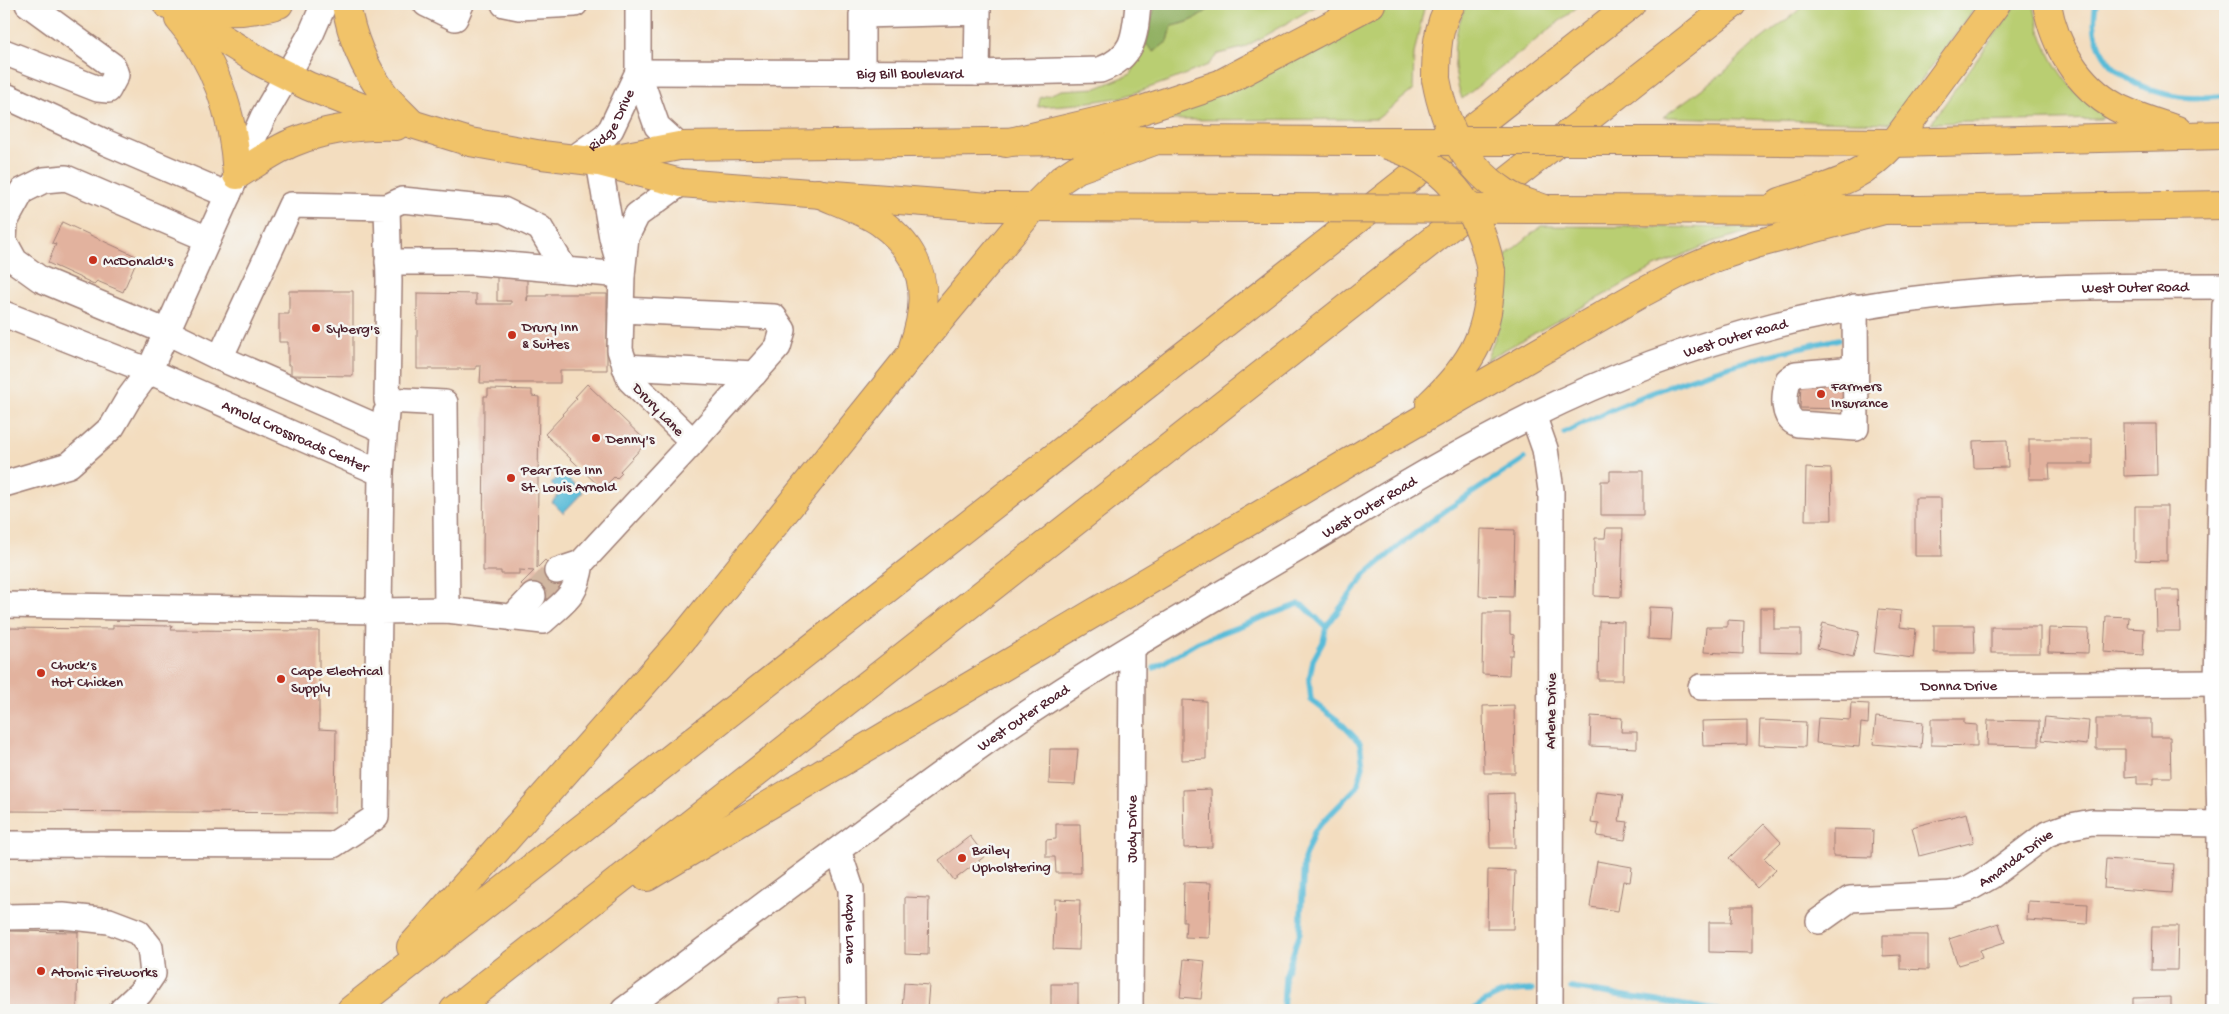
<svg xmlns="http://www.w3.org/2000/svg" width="2229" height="1014" font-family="'Gochi Hand',sans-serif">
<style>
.green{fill:#b9ce72;stroke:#82764e}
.forest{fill:#92b164;stroke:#6e6848}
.water{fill:#59bbd8;stroke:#526d82}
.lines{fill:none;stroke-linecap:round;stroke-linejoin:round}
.stream{stroke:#59bbd8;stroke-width:5.5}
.building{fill:#e2b29e}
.minor-tunnel{stroke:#d1b7a1;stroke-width:25;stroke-dasharray:25 12;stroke-linecap:butt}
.minor-casing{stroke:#9e7e75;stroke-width:28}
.major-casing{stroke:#9e7e75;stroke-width:30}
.highway-casing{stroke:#9e7e75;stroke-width:30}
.minor{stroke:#fff;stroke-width:25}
.major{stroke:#f1c369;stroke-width:28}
.highway{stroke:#f1c369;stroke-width:28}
.major-bridge-casing{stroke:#9e7e75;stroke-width:30;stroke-linecap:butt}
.highway-bridge-casing{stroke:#9e7e75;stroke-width:30;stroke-linecap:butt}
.major-bridge{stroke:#f1c369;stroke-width:28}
.highway-bridge{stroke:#f1c369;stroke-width:28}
.poi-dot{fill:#c8321e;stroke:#f6f6f2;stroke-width:2}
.labels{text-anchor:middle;stroke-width:5;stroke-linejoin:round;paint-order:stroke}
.street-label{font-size:15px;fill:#4a1f2b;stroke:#f6f6f2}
.poi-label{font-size:15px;fill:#4a1f2b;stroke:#f6f6f2;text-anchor:start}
</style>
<rect width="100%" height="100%" fill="#f6f6f2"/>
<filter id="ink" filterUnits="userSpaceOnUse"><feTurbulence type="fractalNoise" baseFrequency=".02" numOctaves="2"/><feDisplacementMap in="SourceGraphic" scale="10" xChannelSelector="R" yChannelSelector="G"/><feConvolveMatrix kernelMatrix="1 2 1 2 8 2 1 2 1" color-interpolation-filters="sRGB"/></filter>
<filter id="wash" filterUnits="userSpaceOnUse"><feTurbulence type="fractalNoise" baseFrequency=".0096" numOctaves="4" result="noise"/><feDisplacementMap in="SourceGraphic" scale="20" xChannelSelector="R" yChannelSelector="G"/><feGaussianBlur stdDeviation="1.12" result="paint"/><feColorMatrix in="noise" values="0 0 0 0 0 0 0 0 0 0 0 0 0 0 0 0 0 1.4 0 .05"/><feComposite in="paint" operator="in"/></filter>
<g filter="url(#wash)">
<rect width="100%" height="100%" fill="#f3ddbf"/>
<g class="green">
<path d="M1214,4h106l-77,44 -25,6 -10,11 -34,14 -51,18 -46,7 -39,3 2,-9 22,-8 35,-2 34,-14 15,-30 8,7 14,-10 4,-15c18,-3 29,-9 42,-22z"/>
<polygon points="1389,4 1425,4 1414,54 1413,90 1377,119 1157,120"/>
<path d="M1467,4h114l-119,95c-11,-34 -11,-64 5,-95z"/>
<polygon points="1807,4 1978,4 1890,123 1663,117 1721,75 1752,46"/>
<path d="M2017,4h17c5,32 18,63 41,87 9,8 25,16 29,26l-4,2 -169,4z"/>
<path d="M1541,226l211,2 -1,3 -35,10 -61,26 -169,93c16,-38 25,-63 20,-105z"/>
</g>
<path class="forest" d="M1155,4h59c-14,14 -23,18 -42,22l-4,15 -14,11 -8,-8z"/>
<polygon class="water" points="562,473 583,492 563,513 552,502 560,493 551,484"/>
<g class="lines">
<g class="stream">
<path d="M2096,4c-11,56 35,86 85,93 13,2 27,0 39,-1"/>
<path d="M1564,433c86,-46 180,-75 275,-94"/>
<polyline points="1154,668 1198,642 1299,604 1304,606 1326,627"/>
<polyline points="1571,988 1717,1010"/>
<polyline points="1283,1010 1285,977 1300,932 1304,859 1315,830 1357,787 1363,766 1360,743 1340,722 1311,700 1309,681 1313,660 1323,642 1326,627 1365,575 1406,540 1449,508 1524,459"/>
<path d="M1472,1010c22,-15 32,-20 60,-20"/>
</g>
</g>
<g id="blocks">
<g class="building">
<polygon points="62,222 138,257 123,292 97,281 94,284 48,263 56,244 52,243"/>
<polygon points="497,270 527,271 527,301 528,296 547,296 547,294 607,294 607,370 560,370 560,383 480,383 481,366 476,366 476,369 417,369 417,293 476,294 476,304 511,304 511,301 497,301"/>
<polygon points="289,291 353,291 353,376 291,375 291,365 288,365 288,342 279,342 279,314 289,314"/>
<polygon points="1801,379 1843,380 1842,409 1800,408"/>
<polygon points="587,384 647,442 620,471 622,473 616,479 614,477 602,489 545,434 563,415 562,414 577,398 575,397"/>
<polygon points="488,389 532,390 532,396 539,397 537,568 545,560 569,584 545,607 521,584 534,571 519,570 519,574 501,574 501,571 483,571 484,396 488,396"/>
<polygon points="2123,424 2156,424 2157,475 2124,476"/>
<polygon points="2029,439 2092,439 2092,464 2049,464 2050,479 2029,479"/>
<polygon points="2007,440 2008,467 1974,468 1973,441"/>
<polygon points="1806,468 1831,469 1832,520 1805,520"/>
<polygon points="1610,471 1643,471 1643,515 1601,515 1601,481 1610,481"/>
<polygon points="1915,498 1941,498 1942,556 1915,556"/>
<polygon points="2135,506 2167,506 2167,561 2135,560"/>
<polygon points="1606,528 1623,528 1621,597 1594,596 1595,538 1605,538"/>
<polygon points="1481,529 1515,530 1513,597 1479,596"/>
<polygon points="2156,590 2179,590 2180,631 2157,631"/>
<polygon points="1649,607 1673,608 1671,640 1648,639"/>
<polygon points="1760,608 1774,608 1774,629 1801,629 1801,653 1760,652"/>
<polygon points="1879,609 1901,611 1900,627 1916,629 1913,658 1874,653"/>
<polygon points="1483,613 1510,613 1510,634 1514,635 1513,655 1510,655 1509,675 1482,674"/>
<polygon points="2106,616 2129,617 2128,628 2144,629 2143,655 2104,652"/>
<polygon points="1727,620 1744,621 1743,654 1704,652 1706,627 1727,627"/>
<polygon points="1599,621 1624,622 1623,680 1598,680"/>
<polygon points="1823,623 1859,632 1853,657 1817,648"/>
<polygon points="113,625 172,626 171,630 319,631 319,729 336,730 335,813 4,811 4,628 113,629"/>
<polygon points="1934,625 1974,625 1975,653 1934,653"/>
<rect x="1991" y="627" width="49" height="26"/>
<polygon points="2049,628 2089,629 2088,653 2048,652"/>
<polygon points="1182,700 1206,701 1206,759 1182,760"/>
<polygon points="1851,703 1869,704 1868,724 1861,723 1859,747 1816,743 1818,718 1850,720"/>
<polygon points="1514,705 1515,773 1484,773 1483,706"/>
<polygon points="1591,716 1622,718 1621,732 1637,732 1637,748 1590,746"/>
<polygon points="1876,717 1923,722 1921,748 1873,744"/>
<polygon points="2045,717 2089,721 2087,745 2042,740"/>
<polygon points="1931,719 1964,719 1964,724 1977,725 1977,746 1931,745"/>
<polygon points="2096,719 2151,719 2151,737 2170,737 2171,777 2154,777 2154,784 2137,784 2137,776 2125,777 2125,749 2096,749"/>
<polygon points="1747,720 1747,745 1703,746 1702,721"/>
<polygon points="1760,720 1806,722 1805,747 1759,745"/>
<polygon points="1988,720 2039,721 2039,746 1987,745"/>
<polygon points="1050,749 1078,749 1075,785 1049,784"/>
<polygon points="1211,789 1212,847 1184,848 1183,790"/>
<polygon points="1596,792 1623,795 1619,821 1628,822 1625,840 1597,836 1599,824 1591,823"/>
<polygon points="1514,793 1515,848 1490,848 1489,794"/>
<polygon points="1967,813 1974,842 1919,856 1912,827"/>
<polygon points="1056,824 1080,824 1081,873 1056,873 1055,857 1046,857 1046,840 1056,839"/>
<polygon points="1764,824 1781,842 1764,858 1776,870 1757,888 1729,858"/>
<polygon points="1833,829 1873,830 1872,857 1833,856"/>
<polygon points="970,836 985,856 954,880 939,860"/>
<polygon points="2106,859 2174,864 2172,893 2104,888"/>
<polygon points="1597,861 1632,867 1630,882 1623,881 1618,911 1590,907"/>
<polygon points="1488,870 1515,871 1513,929 1487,929"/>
<polygon points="1184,882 1211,883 1209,938 1185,937 1186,921 1183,921"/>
<polygon points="905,897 929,898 928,955 905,954"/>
<polygon points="1055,899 1080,900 1079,950 1053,949"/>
<polygon points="2028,901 2088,904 2087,924 2027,920"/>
<polygon points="1732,906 1752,906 1752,953 1709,952 1709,922 1731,922"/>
<polygon points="1999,923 2005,942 1980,950 1982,958 1958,965 1949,939"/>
<polygon points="2152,926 2178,926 2177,970 2151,970"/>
<polygon points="4,931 78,932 77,1010 4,1010"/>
<polygon points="1883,935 1928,935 1928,970 1900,969 1900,955 1883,956"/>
<polygon points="1184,959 1205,961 1201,999 1180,997"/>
<polygon points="904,983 929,985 927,1010 902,1010"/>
<rect x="1051" y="984" width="27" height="26"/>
<polygon points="805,997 806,1010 780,1010 779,999"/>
<polygon points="2171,997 2171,1010 2133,1010 2133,998"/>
</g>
</g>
</g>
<g filter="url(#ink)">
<use href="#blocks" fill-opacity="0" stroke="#9e7e75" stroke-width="1"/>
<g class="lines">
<polyline class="minor-tunnel" points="533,596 557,571"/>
<g class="minor-casing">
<g id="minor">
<polyline points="426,4 455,18 461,4"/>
<polyline points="504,4 519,7 575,4"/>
<polyline points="638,4 638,72 657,126 679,146"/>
<polyline points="4,52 98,89 108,90 116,75 113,66 28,4"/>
<path id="s1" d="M638,72l339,1 123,-3c34,-13 35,-33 38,-66"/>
<polyline points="862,73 862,15 978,12 977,73"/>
<polyline points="4,95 107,143 228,195"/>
<path id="s2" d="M573,159l32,-23 6,-7 27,-57"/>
<polyline points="599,162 612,238 619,263"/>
<polyline points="387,207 402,200 503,210 540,228 565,270 622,275"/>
<polyline points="208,239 66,178 44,180 22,191 5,222 4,241 15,261 40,279 167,332 220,358 291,205 387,207 389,281 387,400 445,403 447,610"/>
<polyline points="388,262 473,262 565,270"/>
<path d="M1855,307l1,121 -58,-4c-17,-6 -14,-29 -10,-44l8,-6 59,-5"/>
<polyline points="621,310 774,317 783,330 778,347 689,446"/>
<path id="s3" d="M4,314l145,57 232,102 -2,138 -375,-6"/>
<polyline points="220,358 384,430"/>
<polyline points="625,367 754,374"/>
<polyline points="1533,415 1545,449 1551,490 1550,1010"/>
<polyline points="381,473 386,413"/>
<polyline points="4,484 69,465 112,427 129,398 149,371 263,117 311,34 324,4"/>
<polyline points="581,563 689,446 687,436 630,380 620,350 622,275 626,237 637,215 681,183"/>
<polyline points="557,571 581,563"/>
<polyline points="512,618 533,596"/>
<path id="s4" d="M1701,687l516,-4"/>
<path d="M4,844l329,1 43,-28 3,-206 68,-1 96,11c24,-22 33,-24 38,-58"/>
<path id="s5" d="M838,850l13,39 1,121"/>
<polyline points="4,917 63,916 109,921 138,932 150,947 153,974 140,993 122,1010"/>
<path id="s6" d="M1819,921l31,-22 100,-5 18,-5 23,-13 56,-42 19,-7 26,-5 128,2"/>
<path id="s7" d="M624,1010c121,-90 240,-182 363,-269 101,-71 209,-132 315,-195 76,-45 150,-91 229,-130 78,-39 161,-70 245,-91 153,-39 294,-39 449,-39"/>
<path id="s8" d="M1130,1010l2,-362"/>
<polyline points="2219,1010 2220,824 2217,683 2225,305"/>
</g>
</g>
<g class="major-casing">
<g id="major">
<polyline points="167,4 262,63 308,86 373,112 470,142 542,155 599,162 681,183 989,207 1270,208"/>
<path d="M346,4c5,31 18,63 37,89 8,11 20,21 29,31"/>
<path d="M177,5c34,8 69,9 102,-1"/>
<path d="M179,19c38,44 55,99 58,156 18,-11 37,-25 57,-33 32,-13 68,-17 102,-16"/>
<polyline points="606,160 679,146 1151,140"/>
</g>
</g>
<g class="highway-casing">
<g id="highway">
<path d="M2047,4c7,41 31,82 69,103 19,10 41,16 61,23"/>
<path d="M1436,79c0,-25 1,-54 15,-75"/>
<polyline points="1656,141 1894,143 2225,135"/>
<polyline points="1006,143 1133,113 1220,84 1371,4"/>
<path d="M818,193c20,9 44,17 62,29 46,33 51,75 33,125"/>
<path d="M1780,202c48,-16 79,-20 114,-59l102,-139"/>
<polyline points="1545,209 1920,210 2225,205"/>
<path d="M1430,404c44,-42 60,-72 61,-133"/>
<polyline points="647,877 1402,431 1638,295 1680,273 1717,257 1756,244 1884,210"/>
<polyline points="411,947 681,641 909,357 1033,208 1062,179 1077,169 1157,140 1357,141"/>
<polyline points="351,1010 1631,4"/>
<polyline points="454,1010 1733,4"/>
</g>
</g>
<use href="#minor" class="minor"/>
<use href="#major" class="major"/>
<use href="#highway" class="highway"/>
<g class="major-bridge-casing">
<polyline id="major-bridge" points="1270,208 1543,209"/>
</g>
<g class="highway-bridge-casing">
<g id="highway-bridge">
<path d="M1436,79c8,46 29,88 70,114 11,8 26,11 39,16"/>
<polyline points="1357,141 1656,141"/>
<path d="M1387,145c61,19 93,64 104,126"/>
</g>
</g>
<use href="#major-bridge" class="major-bridge"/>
<use href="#highway-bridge" class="highway-bridge"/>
</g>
</g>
<g class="poi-dot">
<circle cx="93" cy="260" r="5"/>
<circle cx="316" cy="328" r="5"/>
<circle cx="512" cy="335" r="5"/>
<circle cx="1821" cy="394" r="5"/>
<circle cx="596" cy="438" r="5"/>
<circle cx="511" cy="478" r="5"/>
<circle cx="41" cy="673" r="5"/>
<circle cx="281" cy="679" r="5"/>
<circle cx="962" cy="858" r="5"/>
<circle cx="41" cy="971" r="5"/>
</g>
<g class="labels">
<g class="street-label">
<text dy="5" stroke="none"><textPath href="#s1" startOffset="272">Big Bill Boulevard</textPath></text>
<text dy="5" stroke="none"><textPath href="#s2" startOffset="56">Ridge Drive</textPath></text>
<text dy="5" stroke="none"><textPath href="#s7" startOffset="1710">West Outer Road</textPath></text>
<text dy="5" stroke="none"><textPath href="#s7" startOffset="1305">West Outer Road</textPath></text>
<text transform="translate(659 409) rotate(46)" y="5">Drury Lane</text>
<text dy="5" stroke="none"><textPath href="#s3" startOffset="316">Arnold Crossroads Center</textPath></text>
<text dy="5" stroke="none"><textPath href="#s7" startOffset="900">West Outer Road</textPath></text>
<text dy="5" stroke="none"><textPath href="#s4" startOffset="258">Donna Drive</textPath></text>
<text transform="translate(1550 711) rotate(-89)" y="5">Arlene Drive</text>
<text dy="5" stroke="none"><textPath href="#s7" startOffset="495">West Outer Road</textPath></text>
<text dy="5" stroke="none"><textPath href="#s8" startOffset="181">Judy Drive</textPath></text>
<text dy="5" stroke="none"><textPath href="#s6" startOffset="214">Amanda Drive</textPath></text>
<text dy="5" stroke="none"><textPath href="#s5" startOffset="81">Maple Lane</textPath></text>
</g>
<g class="poi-label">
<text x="103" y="265">McDonald's</text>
<text x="522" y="331">Drury Inn<tspan x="522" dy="17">&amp; Suites</tspan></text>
<text x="326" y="333">Syberg's</text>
<text x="1831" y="390">Farmers<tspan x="1831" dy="17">Insurance</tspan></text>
<text x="606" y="443">Denny's</text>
<text x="521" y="474">Pear Tree Inn<tspan x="521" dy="17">St. Louis Arnold</tspan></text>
<text x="51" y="669">Chuck’s<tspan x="51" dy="17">Hot Chicken</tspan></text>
<text x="291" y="675">Cape Electrical<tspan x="291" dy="17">Supply</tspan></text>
<text x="972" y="854">Bailey<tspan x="972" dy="17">Upholstering</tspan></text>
<text x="51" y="976">Atomic Fireworks</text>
</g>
</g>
<rect width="2229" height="1014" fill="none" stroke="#f6f6f2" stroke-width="20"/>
</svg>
